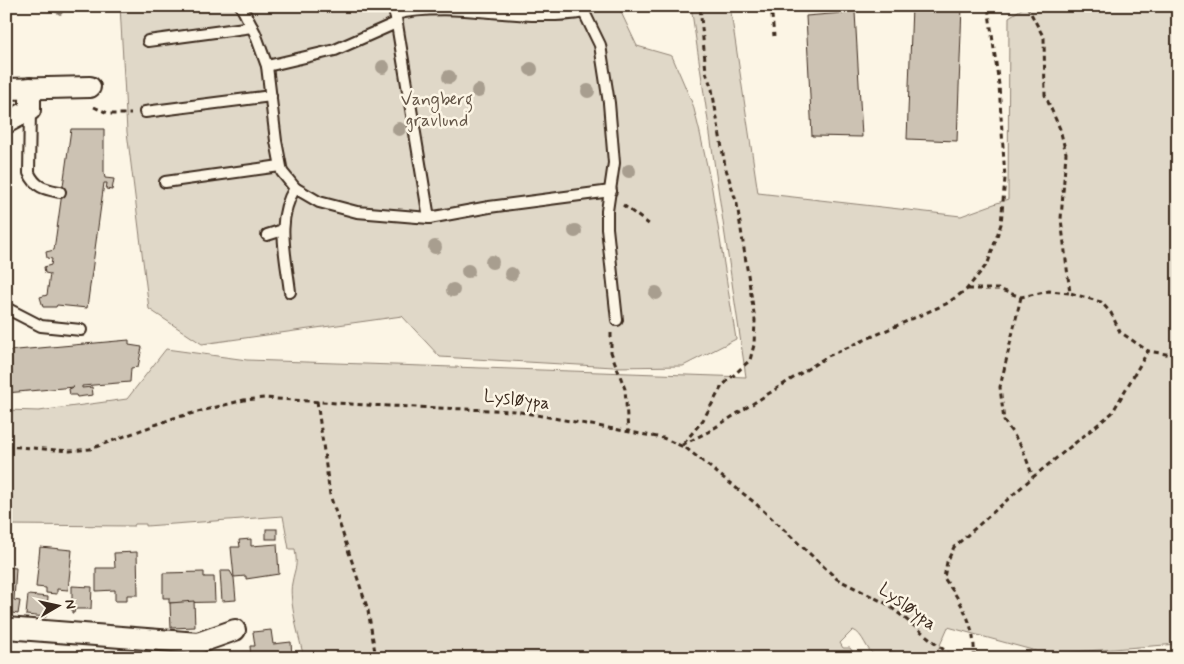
<svg xmlns="http://www.w3.org/2000/svg" width="1184" height="664" font-family="Mynerve,sans-serif">
<style>
.green{fill:#e0d8c8;stroke:#8e8173}
.lines{fill:none;stroke-linecap:round;stroke-linejoin:round}
.stream{stroke:#85796b;stroke-width:5.5}
.building{fill:#ccc2b3;stroke:#3b2a1e}
.lane-casing{stroke:#3b2a1e;stroke-width:14}
.street-casing{stroke:#3b2a1e;stroke-width:24}
.path{stroke:#3b2a1e;stroke-width:3;stroke-dasharray:5 4;stroke-linecap:butt}
.lane{stroke:#fcf5e5;stroke-width:10}
.street{stroke:#fcf5e5;stroke-width:20}
.tree{fill:#a89e8f}
.labels{text-anchor:middle;stroke-width:5;stroke-linejoin:round;paint-order:stroke}
.park-label{font-size:18px;fill:#645648;stroke:#fcf5e5}
.street-label{font-size:18px;fill:#3b2a1e;stroke:#fcf5e5}
</style>
<rect width="100%" height="100%" fill="#fcf5e5"/>
<filter id="ink" filterUnits="userSpaceOnUse"><feTurbulence type="fractalNoise" baseFrequency=".02" numOctaves="2"/><feDisplacementMap in="SourceGraphic" scale="10" xChannelSelector="R" yChannelSelector="G"/><feConvolveMatrix kernelMatrix="1 2 1 2 8 2 1 2 1" color-interpolation-filters="sRGB"/></filter>
<g filter="url(#ink)">
<g class="green">
<polygon points="120,6 618,6 637,46 672,56 693,105 700,133 712,189 736,339 683,366 614,367 440,357 402,316 202,344 149,309 127,132"/>
<path d="M691,6h39l28,187 203,23 47,-17 1,-182 17,-11h152v638l-131,10 -99,-27 -11,25 9,6c-12,0 -63,3 -70,-2 -11,-6 -12,-22 -23,-26l-13,13 3,5h7l7,10h-553c-4,-17 -16,-59 -12,-75 3,-17 6,-15 3,-34h-6l-6,-33 -137,10v-2h-11l-1,2 -128,-1v-115l33,1 88,-12 39,-50 81,11 499,17z"/>
</g>
<g class="lines">
<polyline class="stream" points="51,6 60,12"/>
</g>
<g class="building">
<polygon points="912,6 962,6 957,141 907,139"/>
<polygon points="855,12 862,137 812,136 806,16"/>
<polygon points="71,129 104,129 104,173 105,178 114,179 112,190 106,189 107,183 104,183 87,308 57,305 56,307 43,307 40,297 47,295 50,274 45,273 44,267 51,265 52,259 47,258 46,252 54,250"/>
<polygon points="129,340 129,345 142,347 138,367 131,368 130,382 82,386 82,388 92,387 93,395 77,397 76,395 70,395 69,389 74,387 6,393 6,351"/>
<rect x="266" y="529" width="11" height="10"/>
<polygon points="251,539 251,546 277,544 279,574 246,579 246,576 234,577 231,547 240,547 239,540"/>
<polygon points="40,547 72,550 68,590 57,589 57,594 46,593 46,588 36,587"/>
<polygon points="137,552 138,595 127,595 127,601 115,601 115,590 96,591 96,568 115,568 114,553"/>
<polygon points="6,567 16,568 14,600 20,601 18,614 6,612"/>
<polygon points="220,571 230,571 234,578 236,600 222,601"/>
<polygon points="204,572 204,577 214,577 215,602 169,603 169,598 163,598 163,573"/>
<polygon points="72,586 92,587 91,609 75,609 74,613 72,613"/>
<polygon points="28,595 48,597 46,617 26,615"/>
<polygon points="194,601 195,627 171,628 170,603"/>
<polygon points="271,630 273,644 291,642 292,658 251,658 250,646 255,646 253,632"/>
</g>
<g class="lines">
<g class="lane-casing">
<g id="lane">
<polyline points="241,6 255,33 267,66 276,141 282,172 295,188 319,202 357,212 429,218 489,207 611,191"/>
<polyline points="394,6 429,218"/>
<polyline points="581,6 600,45 609,103 614,163 607,211 607,228 617,320"/>
<path d="M395,14c62,-14 127,9 189,-2"/>
<polyline points="148,41 252,27"/>
<polyline points="267,66 335,50 396,23"/>
<path d="M30,110l-1,63c7,15 16,16 31,19"/>
<polyline points="145,112 271,96"/>
<polyline points="165,182 280,166"/>
<polyline points="267,235 283,230"/>
<path d="M290,292c-4,-36 -15,-72 5,-104"/>
<polyline points="6,308 41,326 81,330"/>
</g>
</g>
<g class="street-casing">
<g id="street">
<polyline points="6,89 90,87"/>
<polyline points="6,123 30,110 30,88"/>
<polyline points="6,628 198,643 235,630"/>
</g>
</g>
<g class="path">
<polyline points="771,6 774,36"/>
<polyline points="1027,6 1044,38 1045,95 1060,129 1066,153 1061,219 1070,293 1101,302 1111,313 1120,332 1148,351"/>
<polyline points="94,107 110,114 131,114"/>
<polyline points="623,205 650,225"/>
<polyline points="967,289 998,289 1021,297 1049,291 1070,293"/>
<polyline points="1021,297 1000,387 1004,421 1022,447 1033,477"/>
<polyline points="611,333 611,352 625,389 628,431"/>
<polyline points="317,401 330,495 368,610 376,658"/>
<polyline points="684,443 703,420 722,386 750,360 754,345 755,320 737,204 725,166 712,89 706,72 700,6"/>
<polyline points="682,445 708,432 828,356 946,304 966,290 988,263 1001,224 1005,178 999,85 988,6"/>
<polyline points="6,446 70,451 90,449 174,418 244,400 264,398 365,405 515,411 663,438 686,448 755,503 837,579 887,604 954,658"/>
<path d="M974,658c2,-32 -12,-55 -30,-80l3,-16 7,-15 79,-70 79,-64 36,-62 30,5"/>
</g>
<use href="#lane" class="lane"/>
<use href="#street" class="street"/>
</g>
<g class="tree">
<circle cx="383" cy="67" r="7"/>
<circle cx="531" cy="69" r="7"/>
<circle cx="449" cy="77" r="7"/>
<circle cx="478" cy="91" r="7"/>
<circle cx="588" cy="91" r="7"/>
<circle cx="399" cy="129" r="7"/>
<circle cx="629" cy="171" r="7"/>
<circle cx="575" cy="231" r="7"/>
<circle cx="435" cy="247" r="7"/>
<circle cx="492" cy="262" r="7"/>
<circle cx="468" cy="271" r="7"/>
<circle cx="511" cy="274" r="7"/>
<circle cx="453" cy="290" r="7"/>
<circle cx="656" cy="293" r="7"/>
</g>
</g>
<g class="labels">
<g class="park-label">
<text x="437" y="105">Vangberg<tspan x="437" dy="21">gravlund</tspan></text>
</g>
<g class="street-label">
<text transform="translate(517 399) rotate(7)" y="6">Lysløypa</text>
<text transform="translate(908 606) rotate(36)" y="6">Lysløypa</text>
</g>
</g>
<rect width="1184" height="664" fill="none" stroke="#fcf5e5" stroke-width="25"/>
<rect x="12" y="12" width="1159" height="639" fill="none" stroke="#3b2a1e" stroke-width="2" filter="url(#ink)"/>
<g transform="translate(58 606) rotate(81)" stroke="#fcf5e5" stroke-width="4" paint-order="stroke">
<path d="M0-4L9 19L0 12L-9 19Z" fill="#3b2a1e"/>
<text y="-8" font-size="14" font-weight="bold" text-anchor="middle" fill="#3b2a1e">N</text>
</g>
</svg>
